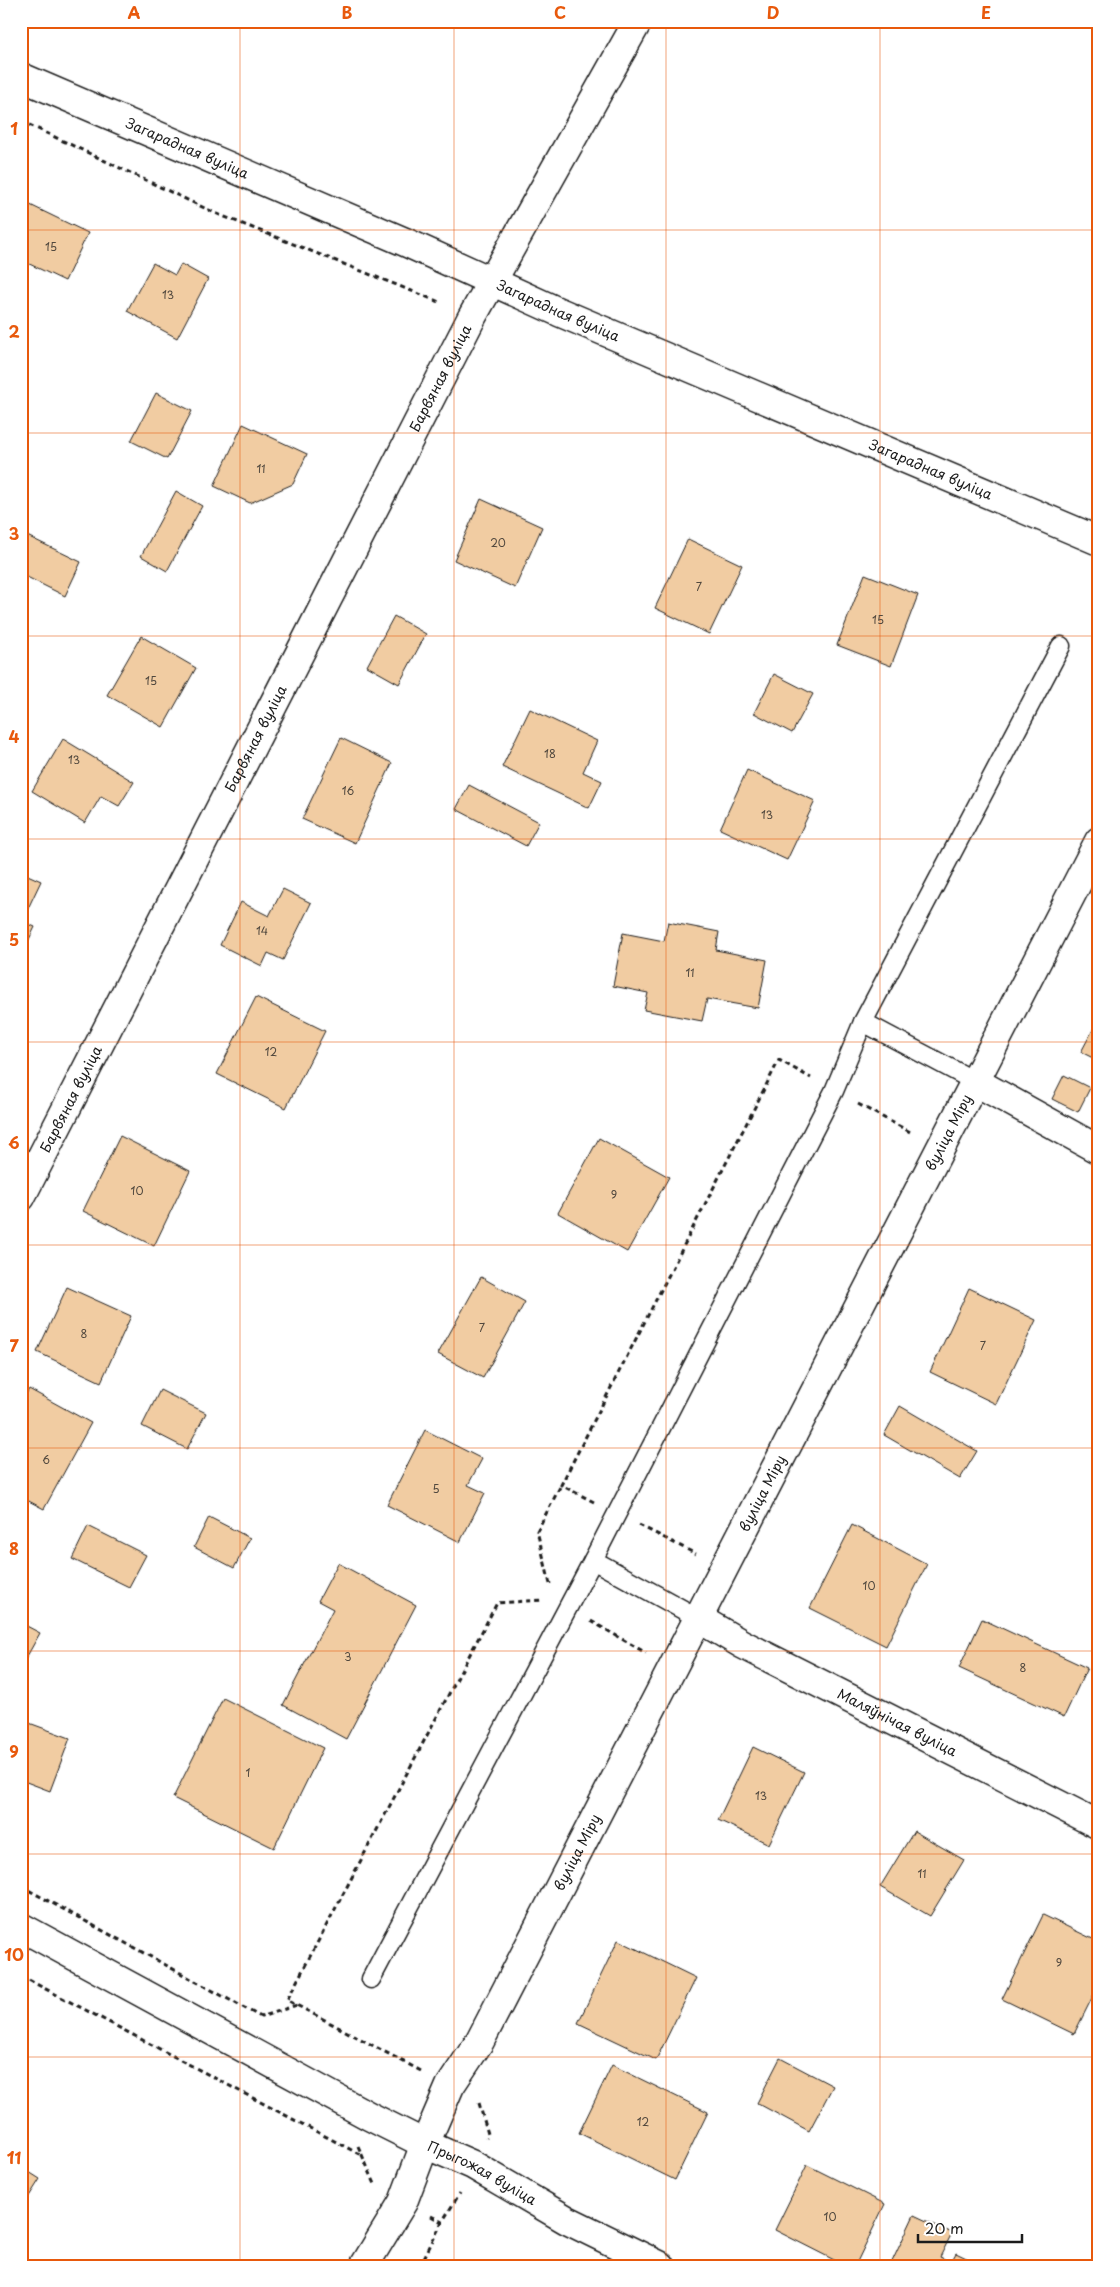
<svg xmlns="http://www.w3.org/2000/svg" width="1120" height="2287" font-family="'Playpen Sans',sans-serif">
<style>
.building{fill:#f1cca2;stroke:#1c1c1c}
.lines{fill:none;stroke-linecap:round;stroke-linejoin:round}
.lane-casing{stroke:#1c1c1c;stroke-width:21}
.street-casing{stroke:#1c1c1c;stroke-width:31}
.path{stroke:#1c1c1c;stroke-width:3;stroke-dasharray:5 4;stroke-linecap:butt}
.lane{stroke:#fff;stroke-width:18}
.street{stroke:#fff;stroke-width:28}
.grid{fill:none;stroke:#e8590c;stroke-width:1;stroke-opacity:0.55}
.labels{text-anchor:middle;stroke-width:4;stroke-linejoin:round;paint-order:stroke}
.number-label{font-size:11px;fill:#51483e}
.street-label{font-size:14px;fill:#1c1c1c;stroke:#fff}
.neatline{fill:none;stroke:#e8590c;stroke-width:2}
.grid-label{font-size:16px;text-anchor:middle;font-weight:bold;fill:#e8590c}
</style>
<rect width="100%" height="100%" fill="#fff"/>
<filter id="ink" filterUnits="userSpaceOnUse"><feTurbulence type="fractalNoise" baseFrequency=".02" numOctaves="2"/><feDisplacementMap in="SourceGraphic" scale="10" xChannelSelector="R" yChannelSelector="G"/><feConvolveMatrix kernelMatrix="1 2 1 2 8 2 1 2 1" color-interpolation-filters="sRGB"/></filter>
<g filter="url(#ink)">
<g class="building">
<polygon points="26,203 88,233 65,281 21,260 21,214"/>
<polygon points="153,263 175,275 181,264 208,279 177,338 127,311"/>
<polygon points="156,393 192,411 167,459 131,441"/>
<polygon points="243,424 307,454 293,484 250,503 214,486"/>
<polygon points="176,491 202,506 167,571 141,556"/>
<polygon points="481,499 542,527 515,588 454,560"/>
<polygon points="23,534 81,562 65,596 21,574 21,538"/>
<polygon points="688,539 742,565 709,634 655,608"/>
<polygon points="865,574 918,595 891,666 837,645"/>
<polygon points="394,616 426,634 399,684 367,666"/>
<polygon points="141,636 196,668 163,727 107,695"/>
<polygon points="774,674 813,694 792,733 754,713"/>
<polygon points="530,709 597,741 583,772 602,781 589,808 502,767"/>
<polygon points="341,738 392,763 355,843 302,819"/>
<polygon points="63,739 134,782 119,806 101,796 85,823 32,791"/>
<polygon points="747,770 815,801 787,860 720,829"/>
<polygon points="469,785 539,822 526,846 456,809"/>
<polygon points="21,872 41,881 22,921 35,927 21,956"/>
<polygon points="283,889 311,903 283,960 268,953 262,966 220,945 241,902 269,916"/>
<polygon points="668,922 719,932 716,950 767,960 758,1008 707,999 702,1021 644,1010 648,993 613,986 623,933 664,941"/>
<polygon points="256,997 325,1031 286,1108 217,1074"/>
<polygon points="1099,1018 1099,1061 1081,1052"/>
<polygon points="21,1062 26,1064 21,1072"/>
<polygon points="1064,1075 1090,1088 1078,1112 1052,1099"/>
<polygon points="120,1136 190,1171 154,1246 83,1211"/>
<polygon points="599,1138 669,1177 627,1252 558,1213"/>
<polygon points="481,1277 525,1302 483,1378 438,1354"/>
<polygon points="67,1287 131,1316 101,1382 37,1352"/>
<polygon points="969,1288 1036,1320 996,1404 930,1372"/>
<polygon points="29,1389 91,1423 44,1509 21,1497 21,1403"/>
<polygon points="160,1390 206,1413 187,1449 142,1426"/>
<polygon points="900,1406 977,1451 960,1479 884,1435"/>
<polygon points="425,1430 482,1459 468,1485 485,1493 460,1542 387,1505"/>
<polygon points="209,1517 250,1538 234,1568 194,1547"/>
<polygon points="852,1525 927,1564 886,1646 810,1608"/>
<polygon points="88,1526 146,1555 129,1587 72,1559"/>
<polygon points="338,1563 416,1605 346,1739 283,1705 333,1609 318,1601"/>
<polygon points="982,1619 1087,1668 1064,1717 959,1668"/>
<polygon points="21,1623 40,1633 21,1667"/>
<polygon points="223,1698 323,1748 274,1848 173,1798"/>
<polygon points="21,1720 70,1738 50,1791 21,1780"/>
<polygon points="753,1747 804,1772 769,1844 718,1820"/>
<polygon points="914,1831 964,1860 930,1916 880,1887"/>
<polygon points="1043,1915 1099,1942 1099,1984 1074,2034 1002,1999"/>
<polygon points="618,1940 696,1978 656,2060 578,2023"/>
<polygon points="780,2058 833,2086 809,2131 757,2103"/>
<polygon points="612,2065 708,2112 675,2180 579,2133"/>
<polygon points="807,2165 885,2204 855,2266 846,2266 775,2230"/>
<polygon points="21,2167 40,2179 21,2209"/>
<polygon points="914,2215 952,2233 940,2257 951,2262 956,2253 983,2266 890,2266"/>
</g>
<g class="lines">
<g class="lane-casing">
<g id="lane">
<polyline points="863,1022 976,1082"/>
<polyline points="593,1560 698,1618"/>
<polyline points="371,1979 593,1560 834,1091 863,1022 1061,646"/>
</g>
</g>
<g class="street-casing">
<g id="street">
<path id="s1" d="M21,77l384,165 154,70 540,229"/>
<polyline points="976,1082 1099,1150"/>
<path id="s2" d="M21,1197l451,-880 166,-296"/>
<path id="s3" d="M698,1618l44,26 357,181"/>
<path id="s4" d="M21,1927l348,189 56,28 25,-58 30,-45 619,-1200"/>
<path id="s5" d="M364,2266l39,-64 22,-58 48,21 94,55 94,46"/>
</g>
</g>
<g class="path">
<polyline points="21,121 215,213 442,303"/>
<polyline points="858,1104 912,1133"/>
<polyline points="594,1502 561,1485 779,1060 811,1078"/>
<polyline points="639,1525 696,1554"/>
<polyline points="550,1584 537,1531 561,1485"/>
<polyline points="591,1621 646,1653"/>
<polyline points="21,1886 261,2017 297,2005"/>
<polyline points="21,1976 361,2155"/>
<polyline points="421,2071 287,2000 497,1603 543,1600"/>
<polyline points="479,2103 488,2134 486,2138"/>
<polyline points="358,2146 375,2184"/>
<polyline points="431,2216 442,2222 460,2193"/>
<polyline points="420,2266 442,2222"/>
</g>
<use href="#lane" class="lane"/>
<use href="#street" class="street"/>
</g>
</g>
<path class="grid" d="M240,21v2245M454,21v2245M666,21v2245M880,21v2245M21,230h1078M21,433h1078M21,636h1078M21,839h1078M21,1042h1078M21,1245h1078M21,1448h1078M21,1651h1078M21,1854h1078M21,2057h1078"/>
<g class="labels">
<g class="number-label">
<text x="51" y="251">15</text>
<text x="168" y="299">13</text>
<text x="261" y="473">11</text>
<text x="498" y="547">20</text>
<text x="699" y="591">7</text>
<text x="878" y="624">15</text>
<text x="151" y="685">15</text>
<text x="550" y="758">18</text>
<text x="74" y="764">13</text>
<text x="348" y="795">16</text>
<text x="767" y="819">13</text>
<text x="262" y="935">14</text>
<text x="690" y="977">11</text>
<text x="271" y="1056">12</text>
<text x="137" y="1195">10</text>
<text x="614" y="1199">9</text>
<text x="482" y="1332">7</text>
<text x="84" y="1338">8</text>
<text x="983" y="1350">7</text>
<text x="46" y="1464">6</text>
<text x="436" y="1493">5</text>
<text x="869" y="1590">10</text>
<text x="348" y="1661">3</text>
<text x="1023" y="1672">8</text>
<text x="248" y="1777">1</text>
<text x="761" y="1800">13</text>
<text x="922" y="1878">11</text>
<text x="1059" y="1967">9</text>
<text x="643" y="2126">12</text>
<text x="830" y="2221">10</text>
</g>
<g class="street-label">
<text dy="5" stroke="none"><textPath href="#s1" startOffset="181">Загарадная вуліца</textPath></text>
<text dy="5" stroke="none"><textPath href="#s1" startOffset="586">Загарадная вуліца</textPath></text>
<text dy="5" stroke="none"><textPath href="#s2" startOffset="920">Барвяная вуліца</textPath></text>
<text dy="5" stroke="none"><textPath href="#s1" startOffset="991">Загарадная вуліца</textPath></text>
<text dy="5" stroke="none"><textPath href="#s2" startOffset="515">Барвяная вуліца</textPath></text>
<text dy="5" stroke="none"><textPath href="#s2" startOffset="110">Барвяная вуліца</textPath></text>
<text dy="5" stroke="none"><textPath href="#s4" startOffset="1598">вуліца Міру</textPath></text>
<text dy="5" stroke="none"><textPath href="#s4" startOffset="1192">вуліца Міру</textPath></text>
<text dy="5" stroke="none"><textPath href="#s3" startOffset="225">Маляўнічая вуліца</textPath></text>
<text dy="5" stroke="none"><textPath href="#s4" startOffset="788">вуліца Міру</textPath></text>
<text dy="5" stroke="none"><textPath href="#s5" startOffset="201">Прыгожая вуліца</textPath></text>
</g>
</g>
<rect width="1120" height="2287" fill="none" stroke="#fff" stroke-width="55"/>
<path d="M918 2234v8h104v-8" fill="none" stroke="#1c1c1c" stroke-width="2.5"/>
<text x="925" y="2234" font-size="15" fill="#1c1c1c" stroke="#ffffff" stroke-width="4" paint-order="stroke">20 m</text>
<rect x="28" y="28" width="1064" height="2232" class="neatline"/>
<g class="grid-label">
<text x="134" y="19">A</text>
<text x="347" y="19">B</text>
<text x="560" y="19">C</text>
<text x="773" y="19">D</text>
<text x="986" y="19">E</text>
<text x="14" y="135">1</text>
<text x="14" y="338">2</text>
<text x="14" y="540">3</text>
<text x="14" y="743">4</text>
<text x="14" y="946">5</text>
<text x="14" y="1149">6</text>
<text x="14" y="1352">7</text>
<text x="14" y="1555">8</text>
<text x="14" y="1758">9</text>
<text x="14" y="1961">10</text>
<text x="14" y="2164">11</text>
</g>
</svg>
